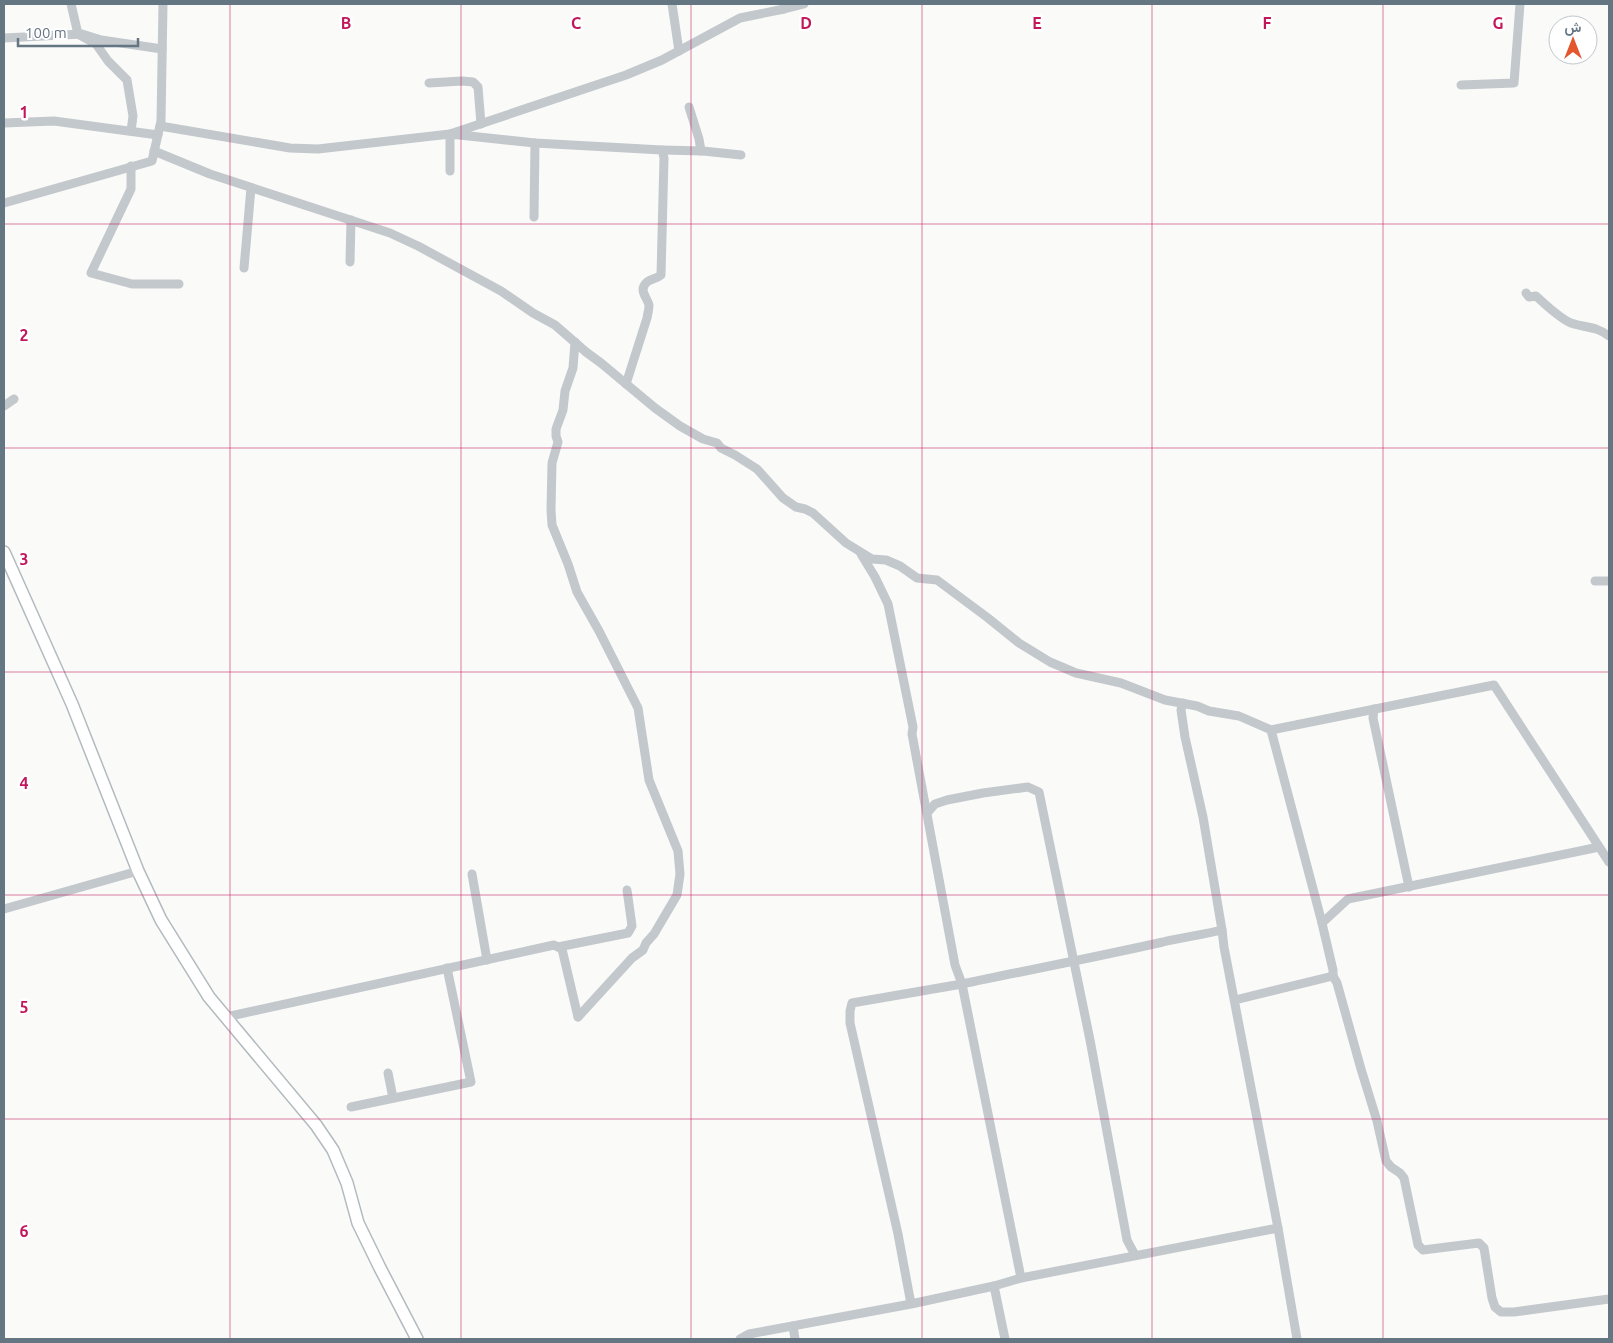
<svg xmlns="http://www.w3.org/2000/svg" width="1613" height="1343" font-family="Ubuntu,Vazirmatn,sans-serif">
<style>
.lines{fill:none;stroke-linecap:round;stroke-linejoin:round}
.secondary-casing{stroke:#b3babf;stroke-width:14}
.street{stroke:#c3c8cc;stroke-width:9}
.secondary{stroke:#fff;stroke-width:11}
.grid{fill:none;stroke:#c2185b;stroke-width:1;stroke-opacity:0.55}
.grid-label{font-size:16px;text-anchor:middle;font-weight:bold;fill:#c2185b;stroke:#fff;stroke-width:5;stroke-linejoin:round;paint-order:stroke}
</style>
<rect width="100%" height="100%" fill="#fafaf8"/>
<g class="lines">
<g class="secondary-casing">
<polyline id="secondary" points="4,552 72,704 138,871 161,920 209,997 316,1125 333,1150 347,1183 358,1223 380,1268 417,1339"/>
</g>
<g class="street">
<polyline points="71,4 78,34 96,44 108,61 127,80 133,116 131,131"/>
<polyline points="672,4 679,51"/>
<polyline points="784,9 804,4"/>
<polyline points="4,38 82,34 101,40 162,49"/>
<polyline points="429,83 462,81 473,82 478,87 481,124"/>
<polyline points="1461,85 1514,83 1520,4"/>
<polyline points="689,107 699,139 701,151"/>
<polyline points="4,123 54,121 158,135"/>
<polyline points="160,126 290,148 318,149 450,134 626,75 662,60 740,18 784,9 784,4"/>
<polyline points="662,150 703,151 741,155"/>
<polyline points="154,151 210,174 390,233 418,246 501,291 533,313 555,325 586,352 601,363 655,408 680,426 703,439 717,443 721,448 735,455 757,469 783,498 796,507 805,509 813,513 846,543 872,559 886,560 900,566 917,578 937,580 988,618 1019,643 1050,662 1076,673 1121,683 1165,700 1197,706 1209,711 1239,716 1271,730"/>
<polyline points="131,166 131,189 91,273 132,284 179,284"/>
<path d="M450,171v-37l85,9 127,7 2,8 -3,117c-5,4 -10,4 -14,7 -9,8 0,15 2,23 0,4 -1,8 -2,13l-21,66"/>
<polyline points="4,203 152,161 161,121 163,4"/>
<polyline points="534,217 535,143"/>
<polyline points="350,262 351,220"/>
<polyline points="244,268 251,188"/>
<path d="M1526,293l3,4 7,-1c10,9 23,22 35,27 15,5 25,3 38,13"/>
<polyline points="575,342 573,368 565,391 563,410 556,429 556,436 558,442 552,463 551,510 552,525 568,564 577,592 599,631 638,708 649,780 678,851 680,874 677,895 654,934 646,943 643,950 632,958 578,1017"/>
<polyline points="4,406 14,399"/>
<path d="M861,554l14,23 13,27 25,123 -1,7 43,231 7,19c67,-14 134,-27 201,-42 20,-5 40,-7 59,-12l2,17 54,281 19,111"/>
<polyline points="1595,581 1609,581"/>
<polyline points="1183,703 1181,710 1185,737 1203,817 1222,930"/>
<polyline points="1374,709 1373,718 1409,887"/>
<polyline points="927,813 935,804 947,800 983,793 1028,787 1039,792 1090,1040 1127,1240 1135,1255"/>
<polyline points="472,874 487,960"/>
<polyline points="4,909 138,871"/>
<polyline points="1322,923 1348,899 1599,847"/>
<polyline points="558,947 628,933 632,926 627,890"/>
<polyline points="1333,976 1333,970 1321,919 1271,730 1494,685 1609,862"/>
<polyline points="1235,1000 1333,976 1337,983 1361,1069 1377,1121 1386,1161 1391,1167 1400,1173 1404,1178 1418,1245 1423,1250 1479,1243 1484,1248 1492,1298 1495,1307 1501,1312 1514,1312 1609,1299"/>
<polyline points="226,1017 554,945 562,949 578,1017"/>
<polyline points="388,1073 393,1098"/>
<polyline points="351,1107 471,1082 447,968"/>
<polyline points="1021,1278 1278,1228"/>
<polyline points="994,1286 1005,1339"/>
<polyline points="793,1326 795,1339"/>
<polyline points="740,1339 749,1334 911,1304 994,1286 1021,1278 962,984 852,1003 850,1011 850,1023 898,1234 911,1304"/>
</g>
<use href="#secondary" class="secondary"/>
</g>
<path class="grid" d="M230,4v1335M461,4v1335M691,4v1335M922,4v1335M1152,4v1335M1383,4v1335M4,224h1605M4,448h1605M4,672h1605M4,895h1605M4,1119h1605"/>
<g class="grid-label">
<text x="346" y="29">B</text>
<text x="576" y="29">C</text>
<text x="806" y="29">D</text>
<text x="1037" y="29">E</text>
<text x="1267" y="29">F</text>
<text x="1498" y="29">G</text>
<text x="24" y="118">1</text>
<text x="24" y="341">2</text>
<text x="24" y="565">3</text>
<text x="24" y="789">4</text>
<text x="24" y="1013">5</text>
<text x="24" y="1237">6</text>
</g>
<rect width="1613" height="1343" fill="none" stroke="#657683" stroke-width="10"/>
<g transform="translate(1573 40)"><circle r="24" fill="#ffffff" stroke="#c1c8cd"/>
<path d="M0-4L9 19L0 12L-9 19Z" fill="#e4572e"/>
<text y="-8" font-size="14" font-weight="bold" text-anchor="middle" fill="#657683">ش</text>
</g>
<path d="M18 38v8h120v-8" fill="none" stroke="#657683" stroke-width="2.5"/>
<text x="25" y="38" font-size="15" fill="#657683" stroke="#ffffff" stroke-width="4" paint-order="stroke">100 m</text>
</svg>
